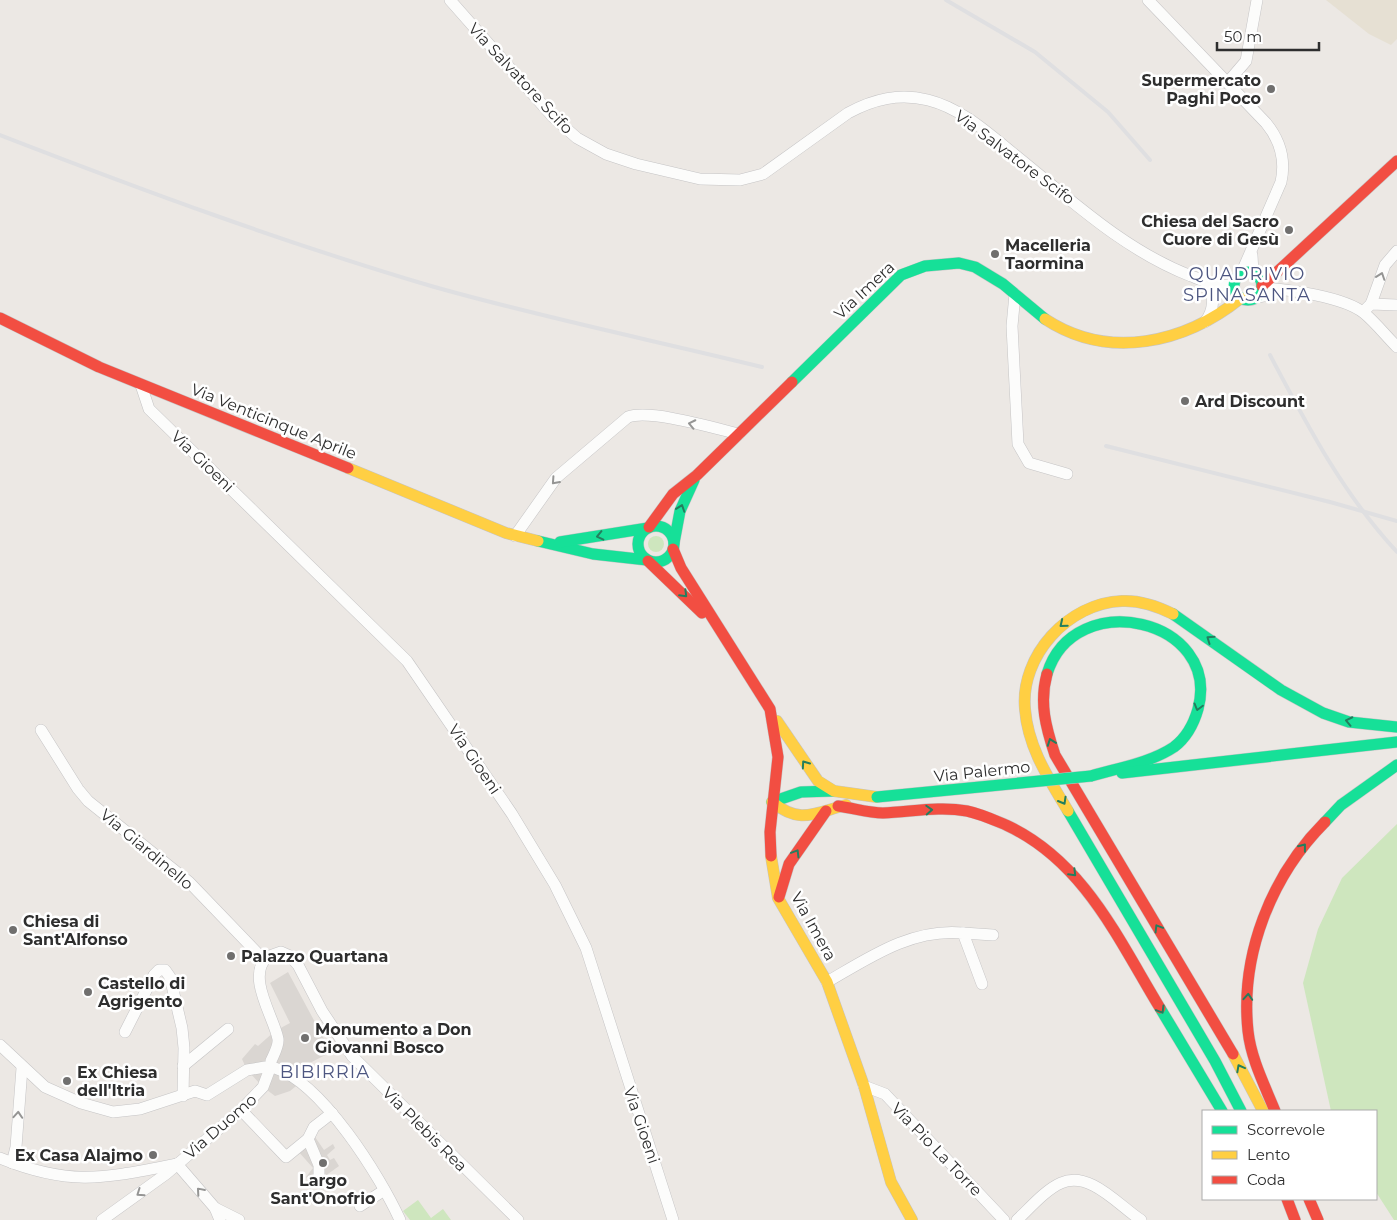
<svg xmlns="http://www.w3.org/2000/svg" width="1397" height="1220" font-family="Montserrat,sans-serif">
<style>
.education{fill:#e6e0d3}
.green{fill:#cee6be}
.plaza{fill:#dad6d2}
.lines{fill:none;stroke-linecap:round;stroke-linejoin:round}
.street-casing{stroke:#c5c4c5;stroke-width:12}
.fast-casing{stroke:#c5c4c5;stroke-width:12}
.slow-casing{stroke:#c5c4c5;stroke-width:12}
.jam-casing{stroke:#c5c4c5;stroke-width:12}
.street{stroke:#fcfcfb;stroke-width:11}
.fast{stroke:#16e098;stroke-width:11}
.slow{stroke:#ffcf43;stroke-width:11}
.jam{stroke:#f24e42;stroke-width:11}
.rail{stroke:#dfdfe1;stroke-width:4}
.fast-bridge-casing{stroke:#c5c4c5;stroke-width:12;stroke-linecap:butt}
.fast-bridge{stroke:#16e098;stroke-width:11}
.oneway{stroke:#959594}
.oneway2{stroke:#237e5e}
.poi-dot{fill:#706f6e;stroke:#fff;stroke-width:2}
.labels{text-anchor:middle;stroke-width:5;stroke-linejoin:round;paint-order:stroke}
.street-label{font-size:16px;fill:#2e2e2e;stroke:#fff}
.poi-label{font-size:16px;font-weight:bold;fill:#2e2e2e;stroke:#fff;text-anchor:start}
.neighbourhood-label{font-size:18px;letter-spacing:1px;fill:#4d5680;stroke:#fff}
</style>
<rect width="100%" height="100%" fill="#ece8e4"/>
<polygon class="education" points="1326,0 1397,0 1397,39 1391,45 1369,34"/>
<g class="green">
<circle cx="656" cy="544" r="8"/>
<polygon points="1397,824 1397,1220 1394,1220 1376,1192 1376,1111 1331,1111 1303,983 1318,929 1342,878"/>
<polygon points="418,1200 431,1218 443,1209 451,1220 410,1220 403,1211"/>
</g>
<g class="plaza">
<polygon points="288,972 331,1052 306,1065 311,1074 290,1091 275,1096 263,1087 247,1070 242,1059 255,1044 258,1046 275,1031 290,1023 270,983"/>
<polygon points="315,1137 324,1150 333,1144 335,1148 327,1155 330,1160 334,1158 339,1166 314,1184 306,1177 313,1168 298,1151"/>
</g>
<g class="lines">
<g class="street-casing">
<g id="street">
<path d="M450,0l103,117 24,21 29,16 30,10 64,15 40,1 23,-6 85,-61c26,-14 51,-20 80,-13 36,9 64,37 92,59 53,43 106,92 171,117 15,5 28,14 43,7"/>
<path d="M1148,0l118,123c14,17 20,36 15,59l-40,92"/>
<polyline points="1228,82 1246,61 1257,0"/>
<polyline points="1252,255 1253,273"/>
<path d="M1262,288c26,1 82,9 102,25 12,10 22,23 33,34"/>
<polyline points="1015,294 1012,326 1018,444 1029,463 1067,474"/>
<polyline points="1255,298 1277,293"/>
<polyline points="1371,304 1385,265 1397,251"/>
<polyline points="1366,309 1371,304 1397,305"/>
<path d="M1205,322c9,-12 10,-25 2,-38"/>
<polyline points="141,385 149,409 407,661 512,814 555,885 586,948 673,1220"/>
<path d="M515,536l41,-58 72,-61c22,-8 86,11 111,17"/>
<polyline points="41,730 78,789 88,801 189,882 264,960"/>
<polyline points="963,933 993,935"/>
<path d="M827,982c43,-25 85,-54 136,-49l19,51"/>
<polyline points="125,1032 154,975 159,970 165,970 170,977 182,1028 184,1048 183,1096"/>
<polyline points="0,1045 45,1087 81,1103 113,1112 140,1109 195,1091 207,1095 247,1070 265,1067"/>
<path d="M271,1061c3,-7 8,-15 7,-22 -4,-22 -32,-62 -11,-82l14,-5 9,4 8,9 24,46 30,45 166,164"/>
<polyline points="183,1066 228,1029"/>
<path d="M275,1068c47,15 105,108 125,152"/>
<polyline points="864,1086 885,1094 1004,1220"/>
<polyline points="241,1110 286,1157 308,1139 314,1127 332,1113"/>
<polyline points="308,1139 319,1165 319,1180"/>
<path d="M0,1158c71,29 105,20 177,6"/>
<polyline points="12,1163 16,1147 22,1068"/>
<polyline points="177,1164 215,1208 220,1220"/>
<polyline points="360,1206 383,1191"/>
<polyline points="215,1208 239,1220"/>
<polyline points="102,1220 166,1174 241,1110 263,1087 269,1071"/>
<path d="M1017,1220c13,-12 28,-30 44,-37 29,-13 58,23 80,37"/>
</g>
</g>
<g class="fast-casing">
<g id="fast">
<circle cx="1248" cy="286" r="14"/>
<polyline points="792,382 901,275 925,266 959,263 975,267 1003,284 1045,319"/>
<circle cx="656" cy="544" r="18"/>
<polyline points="538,541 593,554 647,560"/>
<polyline points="560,542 648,528"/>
<polyline points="674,543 680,511 694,480"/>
<polyline points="1173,614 1281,690 1323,713 1349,722 1397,727"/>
<path d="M1047,674c27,-89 175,-55 151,35 -4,14 -12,29 -24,38 -24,16 -56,21 -83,29"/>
<polyline points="1122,773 1397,742"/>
<polyline points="772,802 801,792 833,791"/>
<polyline points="1068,811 1215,1061 1241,1111"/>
<polyline points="1325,822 1341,805 1397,765"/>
<polyline points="1160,1008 1222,1111"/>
</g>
</g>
<g class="slow-casing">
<g id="slow">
<path d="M1045,319c64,42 140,24 196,-21"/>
<polyline points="348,468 506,533 538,541"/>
<polyline points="777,721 818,781 834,791 877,797"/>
<path d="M772,802c29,23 42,11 74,3"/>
<path d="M1068,811c-19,-32 -40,-63 -43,-102 -5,-53 43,-106 97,-108 18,-1 35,5 51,13"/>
<polyline points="771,856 778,898 827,982 864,1086 891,1182 912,1220"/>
<polyline points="1233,1054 1263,1111"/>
</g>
</g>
<g class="jam-casing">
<g id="jam">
<polyline points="1262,286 1397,161"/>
<polyline points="0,318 99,367 348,468"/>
<polyline points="649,527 673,494 697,475 792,382"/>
<polyline points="673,549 681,568 770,709 778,757 770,832 771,856"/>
<polyline points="648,561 702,613"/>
<path d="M1047,674c-8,29 -1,54 8,81l178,299"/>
<path d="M838,806c15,2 31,7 45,7 28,-1 56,-7 84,-2 14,3 27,9 39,14 78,36 112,114 154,183"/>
<polyline points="779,897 789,864 826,811"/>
<path d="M1275,1111c-10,-25 -24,-52 -27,-80 -8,-76 23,-155 77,-209"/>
<polyline points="1287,1199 1295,1220"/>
<polyline points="1309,1199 1318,1220"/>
</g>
</g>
<use href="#street" class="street"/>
<use href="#fast" class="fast"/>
<use href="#slow" class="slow"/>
<use href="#jam" class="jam"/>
<g class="rail">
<polyline points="946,0 1035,52 1108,112 1150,160"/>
<path d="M0,135c142,55 285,108 431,151 109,31 221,54 331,81"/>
<path d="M1270,355c37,70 73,139 127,197"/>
<polyline points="1106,446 1330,502 1397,521"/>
</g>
<g class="fast-bridge-casing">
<polyline id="fast-bridge" points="877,797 1091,776"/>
</g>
<use href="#fast-bridge" class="fast-bridge"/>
</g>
<defs><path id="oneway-chevron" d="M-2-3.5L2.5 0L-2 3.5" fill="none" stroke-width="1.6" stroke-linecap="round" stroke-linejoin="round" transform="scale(1.25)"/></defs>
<g class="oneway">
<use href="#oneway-chevron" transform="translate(1381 276) rotate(-71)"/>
<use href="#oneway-chevron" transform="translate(692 424) rotate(-168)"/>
<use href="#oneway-chevron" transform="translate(555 481) rotate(132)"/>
<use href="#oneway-chevron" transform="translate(18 1115) rotate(-86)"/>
<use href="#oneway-chevron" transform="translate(200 1191) rotate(-131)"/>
<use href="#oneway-chevron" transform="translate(140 1193) rotate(145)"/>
</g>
<g class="oneway2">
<use href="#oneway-chevron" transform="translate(681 508) rotate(-71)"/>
<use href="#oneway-chevron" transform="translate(600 536) rotate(167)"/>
<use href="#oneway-chevron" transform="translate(684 594) rotate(45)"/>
<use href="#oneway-chevron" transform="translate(1063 624) rotate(141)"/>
<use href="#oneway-chevron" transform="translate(1210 639) rotate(-145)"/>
<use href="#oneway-chevron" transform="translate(1198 707) rotate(105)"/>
<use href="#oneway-chevron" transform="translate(1349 721) rotate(-168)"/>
<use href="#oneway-chevron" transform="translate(1051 742) rotate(-110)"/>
<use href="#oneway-chevron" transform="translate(805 764) rotate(-125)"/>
<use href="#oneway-chevron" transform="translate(1063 801) rotate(60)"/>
<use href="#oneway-chevron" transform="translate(929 810) rotate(-3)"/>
<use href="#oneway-chevron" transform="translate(1303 847) rotate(-52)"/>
<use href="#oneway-chevron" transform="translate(796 853) rotate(-59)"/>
<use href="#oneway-chevron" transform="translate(1073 873) rotate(45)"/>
<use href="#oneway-chevron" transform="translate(1158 928) rotate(-121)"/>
<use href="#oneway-chevron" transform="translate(1248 997) rotate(-86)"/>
<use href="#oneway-chevron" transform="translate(1161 1010) rotate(59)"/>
<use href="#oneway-chevron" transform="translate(1240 1068) rotate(-118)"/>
</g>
<g class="poi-dot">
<circle cx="1271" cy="89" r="5"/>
<circle cx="1289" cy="230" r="5"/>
<circle cx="995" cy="254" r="5"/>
<circle cx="1185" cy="401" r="5"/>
<circle cx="13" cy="930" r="5"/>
<circle cx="231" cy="956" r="5"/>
<circle cx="88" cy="992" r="5"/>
<circle cx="305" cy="1038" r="5"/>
<circle cx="67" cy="1081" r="5"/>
<circle cx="153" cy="1155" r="5"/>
<circle cx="323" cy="1163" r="5"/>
</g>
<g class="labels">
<g class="street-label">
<text transform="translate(521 78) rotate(47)" y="6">Via Salvatore Scifo</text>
<text transform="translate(1015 157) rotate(37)" y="6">Via Salvatore Scifo</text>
<text transform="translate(864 290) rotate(-43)" y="6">Via Imera</text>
<text transform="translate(274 421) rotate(22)" y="6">Via Venticinque Aprile</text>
<text transform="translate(203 461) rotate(44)" y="6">Via Gioeni</text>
<text transform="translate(475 759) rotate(56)" y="6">Via Gioeni</text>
<text transform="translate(982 771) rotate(-6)" y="6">Via Palermo</text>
<text transform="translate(147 849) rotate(40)" y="6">Via Giardinello</text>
<text transform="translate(814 926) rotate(61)" y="6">Via Imera</text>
<text transform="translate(642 1125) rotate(71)" y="6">Via Gioeni</text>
<text transform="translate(220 1126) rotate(-41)" y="6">Via Duomo</text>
<text transform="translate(425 1129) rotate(45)" y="6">Via Plebis Rea</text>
<text transform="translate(937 1149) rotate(46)" y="6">Via Pio La Torre</text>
</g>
<g class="poi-label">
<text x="1261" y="86" text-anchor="end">Supermercato<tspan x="1261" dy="18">Paghi Poco</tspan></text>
<text x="1279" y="227" text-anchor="end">Chiesa del Sacro<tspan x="1279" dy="18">Cuore di Gesù</tspan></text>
<text x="1005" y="251">Macelleria<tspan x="1005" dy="18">Taormina</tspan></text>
<text x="1195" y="407">Ard Discount</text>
<text x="23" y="927">Chiesa di<tspan x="23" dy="18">Sant'Alfonso</tspan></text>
<text x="241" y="962">Palazzo Quartana</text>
<text x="98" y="989">Castello di<tspan x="98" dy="18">Agrigento</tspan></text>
<text x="315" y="1035">Monumento a Don<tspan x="315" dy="18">Giovanni Bosco</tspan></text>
<text x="77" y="1078">Ex Chiesa<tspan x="77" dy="18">dell'Itria</tspan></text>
<text x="143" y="1161" text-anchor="end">Ex Casa Alajmo</text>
<text x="323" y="1186" text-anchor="middle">Largo<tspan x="323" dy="18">Sant'Onofrio</tspan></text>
</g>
<g class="neighbourhood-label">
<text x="1247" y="280">QUADRIVIO<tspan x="1247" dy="21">SPINASANTA</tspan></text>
<text x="325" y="1078">BIBIRRIA</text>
</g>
</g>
<rect x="1202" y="1110" width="175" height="90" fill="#ffffff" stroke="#ababab"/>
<rect x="1212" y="1126" width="25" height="8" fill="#16e098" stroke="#ababab"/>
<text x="1247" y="1135" font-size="15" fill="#2e2e2e">Scorrevole</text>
<rect x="1212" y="1151" width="25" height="8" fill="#ffcf43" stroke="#ababab"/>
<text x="1247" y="1160" font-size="15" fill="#2e2e2e">Lento</text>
<rect x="1212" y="1176" width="25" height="8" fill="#f24e42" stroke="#ababab"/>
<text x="1247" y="1185" font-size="15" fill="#2e2e2e">Coda</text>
<path d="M1217 42v8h102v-8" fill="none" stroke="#2e2e2e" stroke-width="2.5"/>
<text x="1224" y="42" font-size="15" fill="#2e2e2e" stroke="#ffffff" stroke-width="4" paint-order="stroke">50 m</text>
</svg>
